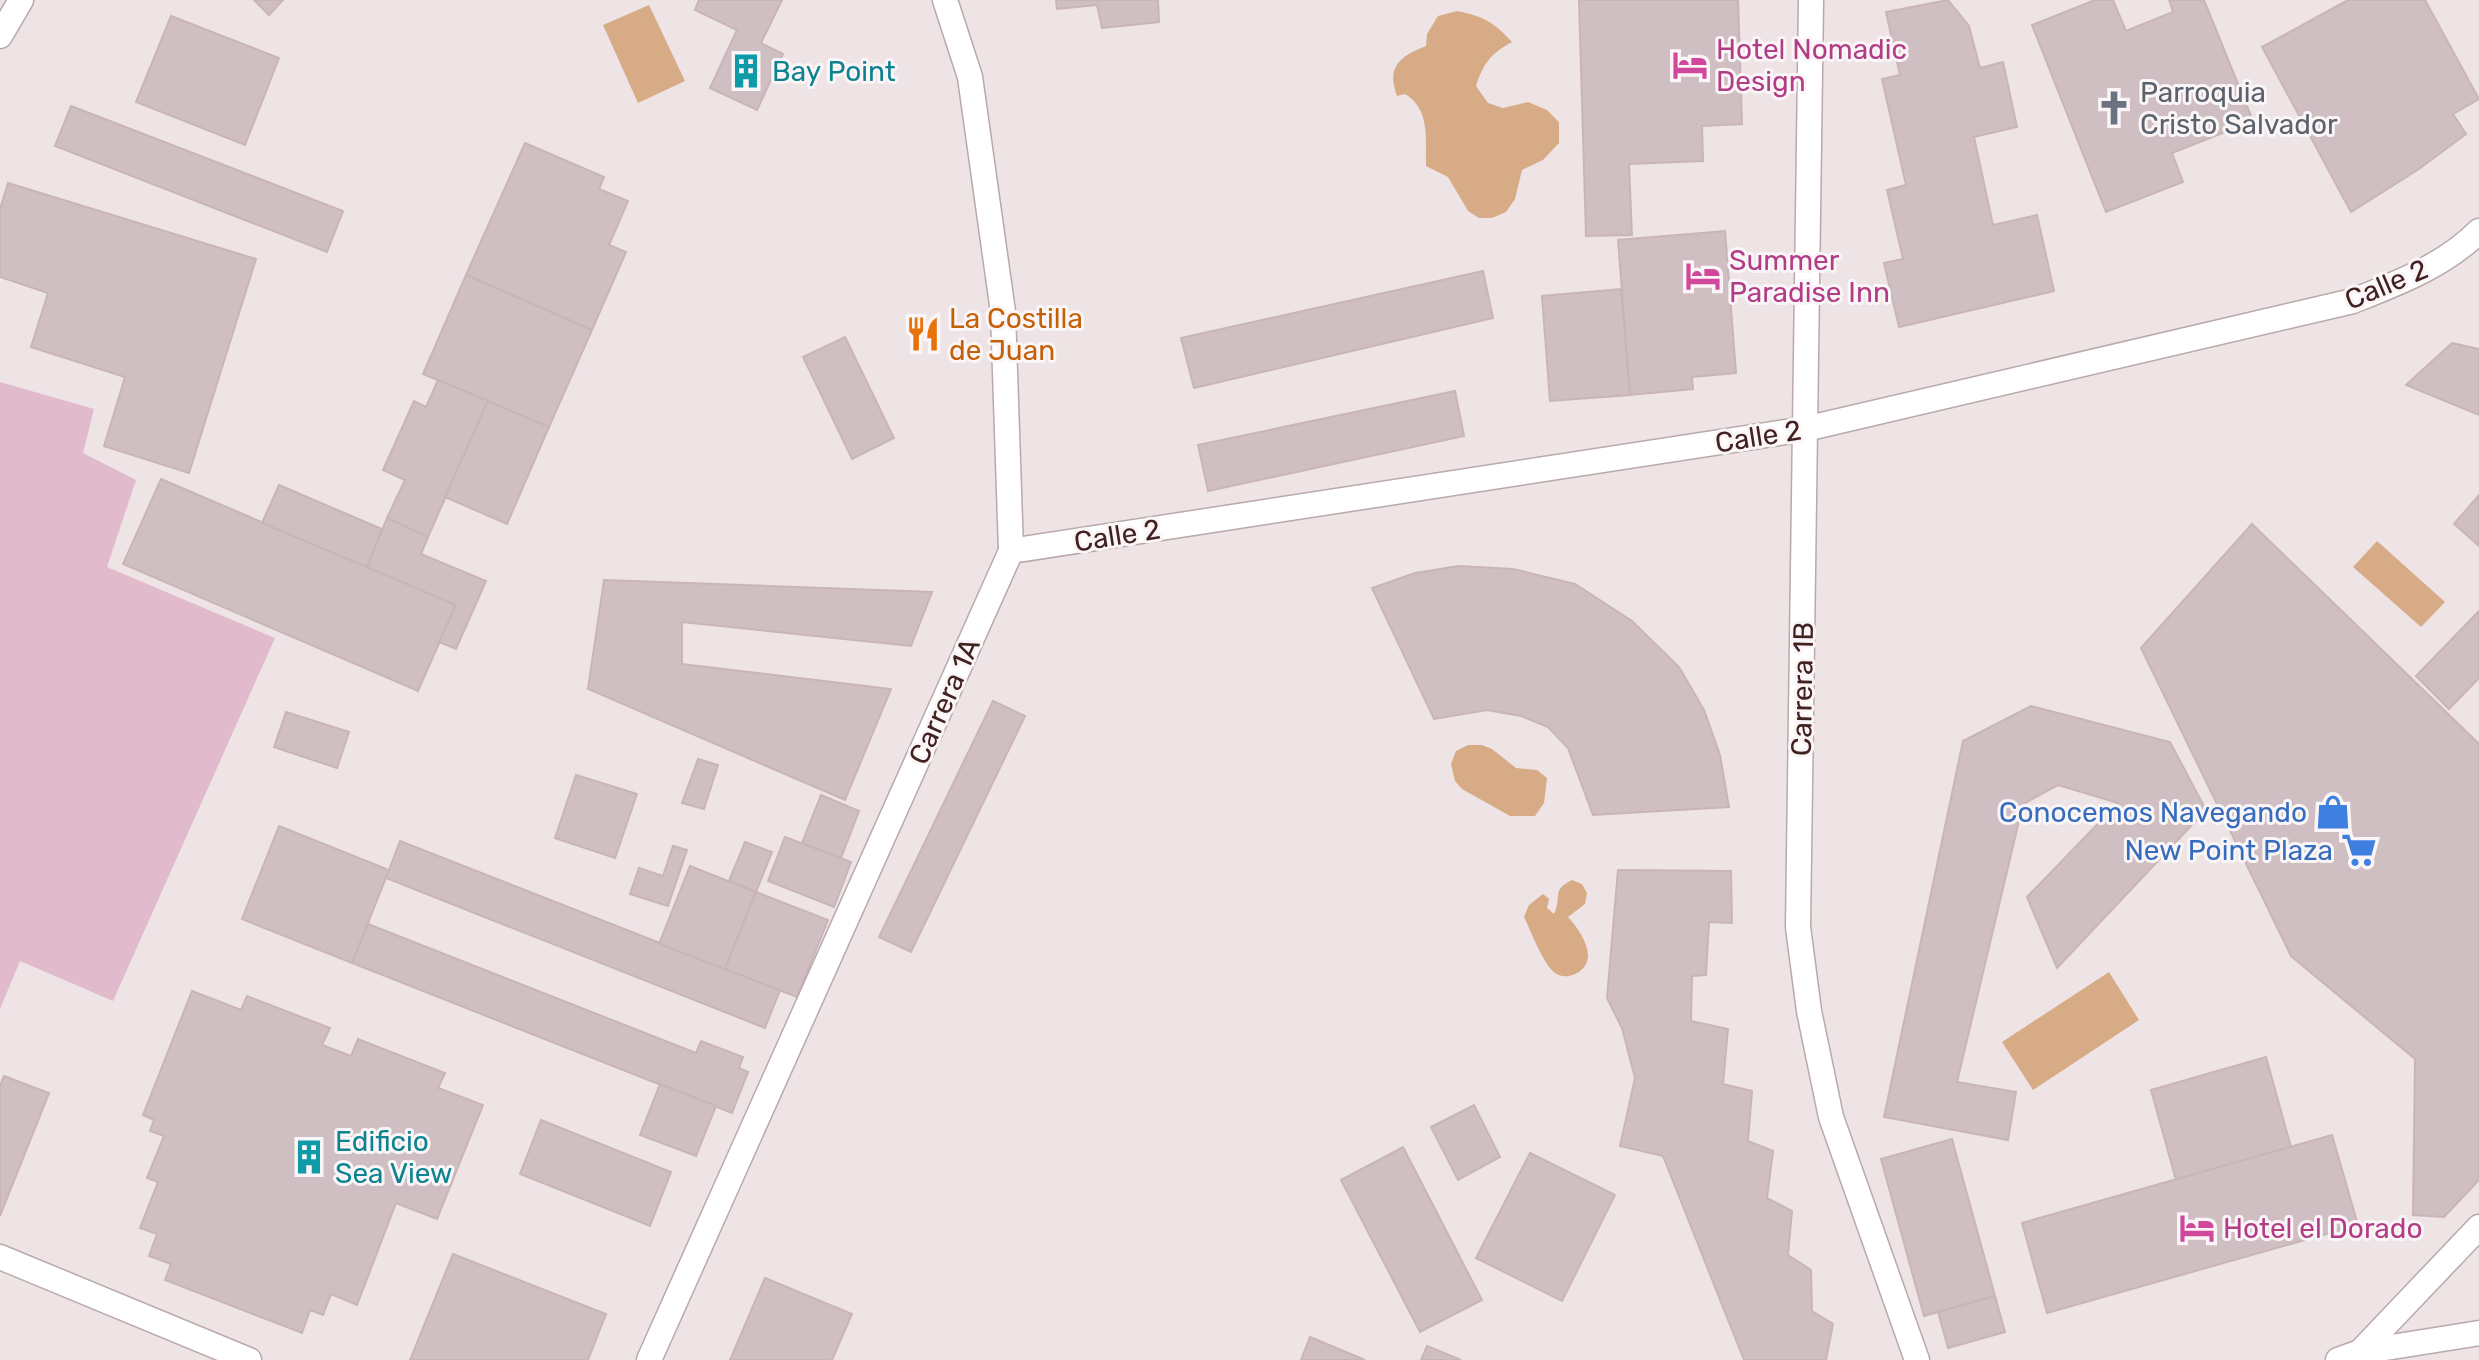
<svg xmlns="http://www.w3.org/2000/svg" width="2479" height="1360" font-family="Rubik,sans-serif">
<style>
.green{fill:#e1bbcc}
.water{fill:#d8ab87}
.building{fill:#d0bfc2;stroke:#c9b5b8;stroke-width:2}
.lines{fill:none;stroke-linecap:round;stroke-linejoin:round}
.minor-casing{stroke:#baa9aa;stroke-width:27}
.minor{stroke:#fff;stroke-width:24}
.labels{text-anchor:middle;stroke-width:6;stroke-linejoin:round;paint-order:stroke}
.hotel-label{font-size:28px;fill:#b23c85;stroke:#faf5f6;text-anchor:start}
.culture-label{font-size:28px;fill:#0d838f;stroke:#faf5f6;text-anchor:start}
.worship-label{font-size:28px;fill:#5b616d;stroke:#faf5f6;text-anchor:start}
.street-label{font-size:28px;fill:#422121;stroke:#faf5f6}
.food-label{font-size:28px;fill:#c56008;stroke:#faf5f6;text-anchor:start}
.shop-label{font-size:28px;fill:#366cbe;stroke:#faf5f6;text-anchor:end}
</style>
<rect width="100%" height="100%" fill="#eee3e5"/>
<polygon class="green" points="0,382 94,409 83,453 136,480 107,567 275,638 113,1001 20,961 0,1009"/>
<g class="water">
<polygon points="649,5 685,81 638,103 603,25"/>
<path d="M1457,11c26,5 37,11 55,31 -21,11 -29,22 -36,44l12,17 15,5 25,-6 19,8 12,12v21l-16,17 -21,10 -7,29 -9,13 -14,6h-13l-11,-7 -20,-34 -22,-11c-1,-27 5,-56 -21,-72l-8,2c-11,-29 3,-40 29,-50l1,-12 11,-18z"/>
<polygon points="2377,541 2445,602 2421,627 2353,567"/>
<polygon points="1468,745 1482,745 1492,749 1516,768 1537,770 1547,778 1544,803 1535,816 1510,816 1462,789 1455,781 1451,764 1456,751"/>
<path d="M1572,880l10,4 5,9 -2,11 -17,13c9,10 20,25 20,39 0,15 -20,26 -33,17 -12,-9 -24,-42 -31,-56l5,-12 14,-11 6,5 -2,9 7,6c9,-18 -4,-23 18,-34z"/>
<polygon points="2109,972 2139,1020 2033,1090 2002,1042"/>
</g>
<g class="building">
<polygon points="254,0 283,0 269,15"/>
<polygon points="699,0 782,0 761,43 783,54 757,110 710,88 737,30 695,10"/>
<polygon points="1056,0 1158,0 1159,22 1102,28 1097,5 1057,9"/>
<polygon points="1579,0 1738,0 1742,124 1702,126 1703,161 1629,164 1632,235 1586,236"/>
<polygon points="1948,0 1969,26 1980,68 2003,62 2017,127 1974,137 1993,225 2037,215 2054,291 1899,327 1884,263 1903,259 1887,190 1906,185 1882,79 1900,75 1886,12"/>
<polygon points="2095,0 2113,0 2126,31 2173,12 2169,0 2204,0 2253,121 2172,153 2183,182 2106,212 2032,25"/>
<polygon points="2348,0 2425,0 2479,99 2453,114 2466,134 2419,169 2351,212 2262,47"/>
<polygon points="171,16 279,58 245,145 136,102"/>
<polygon points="71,106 343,211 327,252 55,146"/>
<polygon points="525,143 604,177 599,189 628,201 609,245 626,252 592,330 466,275"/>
<polygon points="8,183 256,259 189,473 104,446 125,377 31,347 48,293 0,277 0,209"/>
<polygon points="1725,231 1736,373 1692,377 1693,389 1630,395 1618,240"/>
<polygon points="1483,271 1493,318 1194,388 1181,338"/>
<polygon points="466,275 592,330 549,427 423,374"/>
<polygon points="1621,289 1630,395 1550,401 1542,296"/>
<polygon points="845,337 894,438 852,459 803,357"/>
<polygon points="2452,343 2479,349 2479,415 2406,385"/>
<polygon points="438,380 488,401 428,537 387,518 405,480 383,470 414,401 426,407"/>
<polygon points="1455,391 1464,436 1208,491 1198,445"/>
<polygon points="488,401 549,427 507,524 445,497"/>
<polygon points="161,479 456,605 418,691 123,564"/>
<polygon points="279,485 382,529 367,567 262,523"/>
<polygon points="2479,495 2479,546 2454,524"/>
<polygon points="387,518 428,537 421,554 486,581 456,649 439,642 456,605 367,567"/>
<polygon points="2252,524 2479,744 2479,1180 2444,1217 2413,1215 2415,1059 2291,956 2141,648"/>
<polygon points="1459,566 1513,569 1575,584 1632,621 1679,667 1704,710 1720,755 1729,807 1593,815 1568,748 1548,727 1521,716 1487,710 1434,719 1372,588 1415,573"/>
<polygon points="604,580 932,592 911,646 682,622 682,664 891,689 845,800 588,689"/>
<polygon points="2479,611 2479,678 2449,709 2416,676"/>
<polygon points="993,701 1025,716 911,952 879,937"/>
<polygon points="2031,706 2170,742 2206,810 2057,968 2027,897 2118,803 2058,785 2023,804 1957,1082 2016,1092 2008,1140 1884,1117 1963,741"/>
<polygon points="286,712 349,732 337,768 274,747"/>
<polygon points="698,759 718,765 704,809 682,803"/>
<polygon points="576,775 637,794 615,858 555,838"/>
<polygon points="821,795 859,811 841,858 802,843"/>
<polygon points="279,826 389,870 352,963 242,919"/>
<polygon points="785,837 851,862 834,907 768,881"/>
<polygon points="400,841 780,990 765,1028 386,878"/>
<polygon points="745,842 772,852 756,892 729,881"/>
<polygon points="673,846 687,850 668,906 630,894 639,868 663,876"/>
<polygon points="690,866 756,892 725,969 659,944"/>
<polygon points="1618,870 1731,871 1732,923 1709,922 1706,975 1692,976 1691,1021 1728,1029 1723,1084 1752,1091 1748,1141 1773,1151 1767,1198 1792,1211 1788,1255 1811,1270 1812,1311 1833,1324 1826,1360 1744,1360 1663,1156 1620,1146 1635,1078 1622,1028 1607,998"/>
<polygon points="756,892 828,920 797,997 725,969"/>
<polygon points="368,924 696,1053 701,1041 743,1057 739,1068 748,1072 732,1113 352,963"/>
<polygon points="192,991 241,1010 247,996 330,1028 322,1045 351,1056 358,1039 445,1073 438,1088 483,1105 437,1219 396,1203 357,1305 331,1294 323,1315 310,1310 302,1333 165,1280 171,1264 149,1256 157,1234 140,1228 158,1182 147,1178 164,1136 150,1131 154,1120 143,1115"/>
<polygon points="2266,1057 2291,1147 2176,1180 2151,1090"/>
<polygon points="4,1076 49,1093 0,1216 0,1086"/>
<polygon points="660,1084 716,1106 696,1156 640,1135"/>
<polygon points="1474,1105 1500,1157 1458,1180 1431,1127"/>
<polygon points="541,1120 671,1172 650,1226 520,1174"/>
<polygon points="2332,1135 2358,1225 2047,1313 2022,1223"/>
<polygon points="1952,1139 1995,1296 1924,1316 1881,1159"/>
<polygon points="1403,1147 1482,1300 1420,1332 1341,1180"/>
<polygon points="1530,1153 1615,1195 1562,1301 1476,1258"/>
<polygon points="453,1254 606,1314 588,1360 410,1360"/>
<polygon points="765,1278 852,1314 832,1360 730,1360"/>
<polygon points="1995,1296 2005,1332 1948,1348 1938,1312"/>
<polygon points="1310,1337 1365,1360 1301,1360"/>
<polygon points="1427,1346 1461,1360 1421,1360"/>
</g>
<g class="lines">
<g class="minor-casing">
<g id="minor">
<polyline points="1811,0 1798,927 1809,1011 1831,1117 1917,1360"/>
<polyline points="0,36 21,0"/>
<path d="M1011,551l794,-122 548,-128c45,-18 91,-35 126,-70"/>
<polyline points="0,1257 249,1360"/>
<polyline points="2360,1352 2479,1227"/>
<polyline points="649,1360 1011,551 1003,312 970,77 945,0"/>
<polyline points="2338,1360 2360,1352 2479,1333"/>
</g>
</g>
<use href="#minor" class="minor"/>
</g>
<defs>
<g id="hotel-bare" transform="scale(2.76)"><path d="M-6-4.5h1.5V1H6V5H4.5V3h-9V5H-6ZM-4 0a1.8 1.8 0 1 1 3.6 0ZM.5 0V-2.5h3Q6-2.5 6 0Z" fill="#d1479c" stroke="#faf5f6" stroke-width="2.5" paint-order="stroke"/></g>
<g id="building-bare" transform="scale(2.76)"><path d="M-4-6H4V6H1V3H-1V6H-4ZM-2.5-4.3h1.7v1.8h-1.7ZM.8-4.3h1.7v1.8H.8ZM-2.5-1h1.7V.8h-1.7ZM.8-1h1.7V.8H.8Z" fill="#0f9aa8" stroke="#faf5f6" stroke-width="2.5" paint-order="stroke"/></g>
<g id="church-bare" transform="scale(2.76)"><path d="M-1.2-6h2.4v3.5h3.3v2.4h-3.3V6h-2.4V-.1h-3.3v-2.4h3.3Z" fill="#6b7280" stroke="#faf5f6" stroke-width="2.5" paint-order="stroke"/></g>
<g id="restaurant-bare" transform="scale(2.76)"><path d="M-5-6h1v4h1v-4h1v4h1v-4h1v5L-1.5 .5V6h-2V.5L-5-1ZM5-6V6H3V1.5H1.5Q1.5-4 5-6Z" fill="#e8710a" stroke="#faf5f6" stroke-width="2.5" paint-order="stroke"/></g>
<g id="shop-bare" transform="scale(2.76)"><path d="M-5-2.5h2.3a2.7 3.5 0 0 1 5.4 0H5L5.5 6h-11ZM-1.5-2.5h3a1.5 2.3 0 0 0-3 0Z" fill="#3f7fe0" stroke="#faf5f6" stroke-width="2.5" paint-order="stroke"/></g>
<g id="supermarket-bare" transform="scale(2.76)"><path d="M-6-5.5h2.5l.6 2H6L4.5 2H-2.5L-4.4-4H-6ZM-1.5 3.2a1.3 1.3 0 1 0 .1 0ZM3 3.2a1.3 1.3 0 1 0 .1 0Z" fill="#3f7fe0" stroke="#faf5f6" stroke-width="2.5" paint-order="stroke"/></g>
</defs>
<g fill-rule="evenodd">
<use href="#hotel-bare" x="1690" y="65"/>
<use href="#building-bare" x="746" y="71"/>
<use href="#church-bare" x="2114" y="108"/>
<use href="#hotel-bare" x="1703" y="276"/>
<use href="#restaurant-bare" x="923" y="334"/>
<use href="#shop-bare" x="2333" y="812"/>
<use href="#supermarket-bare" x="2359" y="850"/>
<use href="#building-bare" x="309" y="1157"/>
<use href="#hotel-bare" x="2197" y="1228"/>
</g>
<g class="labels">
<g class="hotel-label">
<text x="1716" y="59">Hotel Nomadic<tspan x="1716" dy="32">Design</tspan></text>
<text x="1729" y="270">Summer<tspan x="1729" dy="32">Paradise Inn</tspan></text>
<text x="2223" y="1238">Hotel el Dorado</text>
</g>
<g class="culture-label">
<text x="772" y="81">Bay Point</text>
<text x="335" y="1151">Edificio<tspan x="335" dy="32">Sea View</tspan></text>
</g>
<g class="worship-label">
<text x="2140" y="102">Parroquia<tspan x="2140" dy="32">Cristo Salvador</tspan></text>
</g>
<g class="street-label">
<text transform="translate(2386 284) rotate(-23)" y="10">Calle 2</text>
<text transform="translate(1758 436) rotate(-9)" y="10">Calle 2</text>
<text transform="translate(1117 535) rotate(-9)" y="10">Calle 2</text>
<text transform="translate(1802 689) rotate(-89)" y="10">Carrera 1B</text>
<text transform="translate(944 701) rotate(-66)" y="10">Carrera 1A</text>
</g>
<g class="food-label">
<text x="949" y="328">La Costilla<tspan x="949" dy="32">de Juan</tspan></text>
</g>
<g class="shop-label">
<text x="2307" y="822">Conocemos Navegando</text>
<text x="2333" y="860">New Point Plaza</text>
</g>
</g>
</svg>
